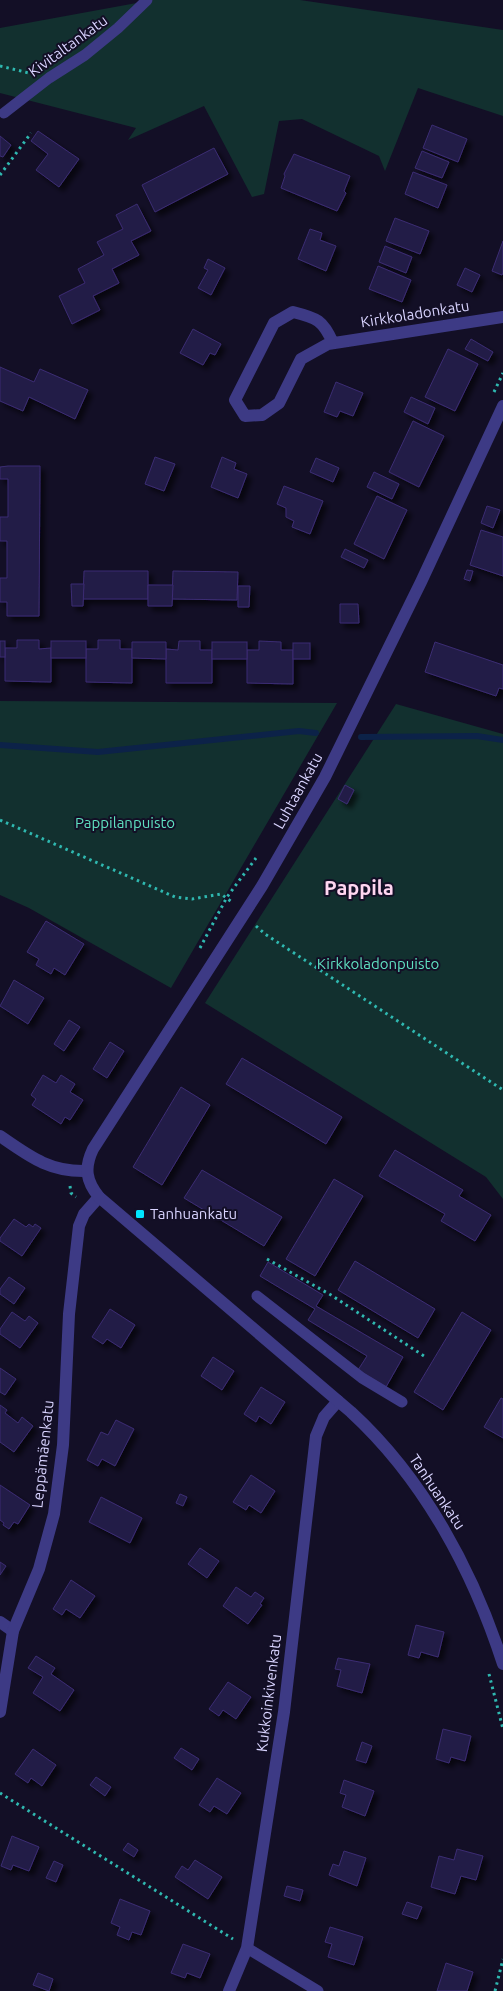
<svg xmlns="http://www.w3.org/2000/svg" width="503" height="1991" font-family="Ubuntu,sans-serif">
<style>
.green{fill:#12302f}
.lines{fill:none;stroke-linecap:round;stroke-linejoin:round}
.stream{stroke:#0c2248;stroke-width:6}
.building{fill:#241b47;stroke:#3b2d73;filter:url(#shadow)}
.path{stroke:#2fb8b0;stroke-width:3;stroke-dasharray:2.5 4;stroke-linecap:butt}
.service{stroke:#3d3a85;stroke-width:11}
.minor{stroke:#3d3a85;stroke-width:12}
.tertiary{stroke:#3d3a85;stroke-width:12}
.poi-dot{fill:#00e5ff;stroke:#130f26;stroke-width:2}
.labels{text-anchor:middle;stroke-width:4;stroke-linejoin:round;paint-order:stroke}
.street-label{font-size:15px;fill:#d9d4ff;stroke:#130f26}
.park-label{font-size:15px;fill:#5fe0c0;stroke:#130f26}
.poi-label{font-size:15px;fill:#d9d4ff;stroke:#130f26;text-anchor:start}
.district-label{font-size:20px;font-weight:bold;fill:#ffd6f0;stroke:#130f26}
</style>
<defs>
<filter id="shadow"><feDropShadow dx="4.5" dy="4.5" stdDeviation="2.5" flood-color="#0009"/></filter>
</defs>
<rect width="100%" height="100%" fill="#130f26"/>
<g class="green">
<polygon points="153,0 300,0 503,30 503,116 418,88 385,171 379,156 302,119 279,121 264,194 252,197 204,106 128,140 136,128 0,93 0,28"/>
<polygon points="0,701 337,703 171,988 29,908 0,895"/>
<polygon points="396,704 503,734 503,1199 486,1177 205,1003"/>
</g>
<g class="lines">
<g class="stream">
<polyline points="361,737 477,736 503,740"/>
<polyline points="0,745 98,752 299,731 316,733"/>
</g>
</g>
<g class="building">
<polygon points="432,125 467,139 458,162 423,148"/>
<polygon points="38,131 79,159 59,187 36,170 48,154 31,141"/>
<polygon points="0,136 11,145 3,157 0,156"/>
<polygon points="214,148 228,174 155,212 142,185"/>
<polygon points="422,151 449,162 442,178 415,168"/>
<polygon points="294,154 350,176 344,191 346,193 337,211 281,188 285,176 284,174"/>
<polygon points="413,172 447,185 438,208 405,194"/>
<polygon points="137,204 151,231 131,241 139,255 112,269 119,283 93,296 100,310 72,324 59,296 85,283 78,269 104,255 97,242 123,229 116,215"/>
<polygon points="395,218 429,231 420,254 386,241"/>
<polygon points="310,229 322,233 320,240 336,246 326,271 298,259"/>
<polygon points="503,241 503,273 502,275 492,271"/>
<polygon points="385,246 412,257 406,273 379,262"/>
<polygon points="208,259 225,268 211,295 198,288 208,270 204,268"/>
<polygon points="378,266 411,280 402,302 369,289"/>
<polygon points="465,268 480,275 472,292 457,285"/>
<polygon points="193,329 221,344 215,355 210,353 203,365 180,353"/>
<polygon points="471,339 493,352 488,361 465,349"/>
<polygon points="448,349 478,364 455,411 425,397"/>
<polygon points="0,367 34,382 40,369 88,390 75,419 29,397 23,411 0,401"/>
<polygon points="336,382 363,393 353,416 340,411 337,417 324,412"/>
<polygon points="411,397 435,408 428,424 404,412"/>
<polygon points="413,421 444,436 419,487 389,472"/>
<polygon points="155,457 175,464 164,491 145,484"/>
<polygon points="222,457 236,463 234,469 247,474 238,498 211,487"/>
<polygon points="316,458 339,468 333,482 310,472"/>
<polygon points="8,466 40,466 39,616 7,616 7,602 0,602 0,578 7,578 7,541 0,541 0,517 8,517 8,479 0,479 0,467"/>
<polygon points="374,472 399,484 392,499 367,487"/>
<polygon points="284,486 323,501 310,534 292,527 294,521 286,517 286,508 277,504"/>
<polygon points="377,496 407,510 384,559 354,544"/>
<polygon points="487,506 500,510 493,528 481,523"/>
<polygon points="481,530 503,537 503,576 470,565"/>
<polygon points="345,549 368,560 364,568 341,557"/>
<polygon points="467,570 473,571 470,581 464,579"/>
<polygon points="84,571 148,571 148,599 83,599"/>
<polygon points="173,571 238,572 237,600 172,599"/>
<polygon points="71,584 84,584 83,606 72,606"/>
<polygon points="148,585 173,585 172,606 148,606"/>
<polygon points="238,586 250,586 249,607 238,607"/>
<polygon points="340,604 358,604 359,623 340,623"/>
<polygon points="17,640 39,640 39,649 51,648 51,682 5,681 5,648 17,648"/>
<polygon points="98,640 120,640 120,649 132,649 132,683 86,682 86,649 98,649"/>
<rect x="0" y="641" width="5" height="16"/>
<rect x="51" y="641" width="35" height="17"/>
<polygon points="179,641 200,641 200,650 212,650 212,683 166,683 166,649 178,650"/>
<polygon points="259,641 281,642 281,650 293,650 293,684 247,683 247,650 259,650"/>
<polygon points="132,642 166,642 166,659 132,658"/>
<rect x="212" y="642" width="35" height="17"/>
<polygon points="435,642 503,665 503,689 499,688 496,696 425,672"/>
<rect x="293" y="643" width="17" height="16"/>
<polygon points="345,785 354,790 347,804 338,799"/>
<polygon points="46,921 84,944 65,975 54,968 51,974 36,965 39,959 27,952"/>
<polygon points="14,980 44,998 28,1024 0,1006"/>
<polygon points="69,1020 80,1027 64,1051 54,1044"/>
<polygon points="110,1042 124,1051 107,1078 93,1069"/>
<polygon points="242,1058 342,1117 326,1144 226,1084"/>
<polygon points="43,1075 56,1083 61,1075 75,1084 70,1092 83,1100 70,1120 65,1117 61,1124 32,1105 36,1099 31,1095"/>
<polygon points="181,1087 210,1105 162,1185 133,1167"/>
<polygon points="395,1150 463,1190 459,1196 491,1215 475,1241 441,1221 445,1214 379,1176"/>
<polygon points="202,1170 282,1217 264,1246 184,1198"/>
<polygon points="334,1179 363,1196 315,1276 286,1259"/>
<polygon points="14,1219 26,1227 29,1224 33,1227 35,1224 41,1228 22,1256 0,1241 0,1238"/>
<polygon points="355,1261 435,1309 418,1338 338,1290"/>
<polygon points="268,1262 323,1295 316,1306 403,1357 386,1387 358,1370 367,1356 308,1320 315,1309 260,1276"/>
<polygon points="9,1277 25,1288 14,1304 0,1294 0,1289"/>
<polygon points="110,1309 135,1325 121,1348 107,1339 103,1344 92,1337"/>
<polygon points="12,1312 25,1321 29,1316 38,1323 20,1348 0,1334 0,1329"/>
<polygon points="462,1312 491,1330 443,1410 414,1392"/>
<polygon points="213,1357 234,1371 222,1390 201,1376"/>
<polygon points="0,1368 16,1379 5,1395 0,1392"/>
<polygon points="261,1387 285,1402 271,1424 259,1416 256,1422 244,1414"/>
<polygon points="501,1398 503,1399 503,1438 484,1427"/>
<polygon points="0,1405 7,1410 5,1413 18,1423 22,1417 33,1426 14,1452 0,1442"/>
<polygon points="116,1420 134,1429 115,1466 102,1459 98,1466 87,1460 101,1432 108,1435"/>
<polygon points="251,1475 275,1491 261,1513 249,1505 246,1510 233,1502"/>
<polygon points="0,1485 30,1505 18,1524 14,1522 9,1529 3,1525 4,1523 0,1520"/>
<polygon points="180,1494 187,1497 183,1506 176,1503"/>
<polygon points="101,1497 142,1518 130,1543 89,1522"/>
<polygon points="200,1548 219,1561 207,1578 188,1564"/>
<polygon points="0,1562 6,1566 0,1575"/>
<polygon points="71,1580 95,1596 80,1618 66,1609 62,1615 53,1609"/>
<polygon points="236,1587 251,1597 255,1592 264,1598 260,1604 262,1605 248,1624 223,1606"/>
<polygon points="416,1625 444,1632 438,1657 421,1652 419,1658 408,1655"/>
<polygon points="36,1656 55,1668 51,1674 74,1690 60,1711 33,1693 43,1677 28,1668"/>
<polygon points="338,1658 370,1664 362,1693 337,1686 341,1670 335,1669"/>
<polygon points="228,1682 251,1697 236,1719 223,1710 219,1716 209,1709"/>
<polygon points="443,1729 471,1736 465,1761 451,1757 449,1763 436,1759"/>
<polygon points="362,1742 372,1746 366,1763 356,1760"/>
<polygon points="181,1748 199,1759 192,1770 174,1758"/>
<polygon points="33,1749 56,1765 42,1786 31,1778 28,1783 15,1774"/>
<polygon points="96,1777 111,1787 105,1796 90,1785"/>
<polygon points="217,1778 241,1793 227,1814 214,1806 210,1812 199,1805"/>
<polygon points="344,1780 374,1791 365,1816 342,1807 346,1795 340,1793"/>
<polygon points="12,1836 39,1847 29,1871 13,1865 11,1870 1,1866"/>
<polygon points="128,1843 138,1850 134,1857 123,1850"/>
<polygon points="457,1849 483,1856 476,1880 461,1876 455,1894 431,1887 439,1856 454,1860"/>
<polygon points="344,1851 366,1858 357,1886 329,1875 333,1864 339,1866"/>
<polygon points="195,1860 222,1877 208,1899 175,1877 182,1866 188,1870"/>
<polygon points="54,1861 63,1865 56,1882 46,1878"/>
<polygon points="287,1886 303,1890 300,1901 284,1896"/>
<polygon points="120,1899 150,1911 141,1935 132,1932 129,1940 117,1935 120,1927 111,1923"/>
<polygon points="407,1902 422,1907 417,1919 402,1914"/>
<polygon points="330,1927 363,1937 354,1965 328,1957 332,1944 325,1942"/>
<polygon points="183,1944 210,1954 200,1978 187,1973 185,1978 171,1973"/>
<polygon points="446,1963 473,1972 467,1991 437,1991"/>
<polygon points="38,1973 53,1979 49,1991 33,1985"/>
</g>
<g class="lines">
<g class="path">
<polyline points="0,66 29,73"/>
<polyline points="0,175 31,133"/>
<polyline points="494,392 503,373"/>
<polyline points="0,820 175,897 192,899 221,894 232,902"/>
<polyline points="256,926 265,934 503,1090"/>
<polyline points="200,948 227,897 256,858"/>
<polyline points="70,1186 71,1193 76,1197"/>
<polyline points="267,1259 331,1295 424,1356"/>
<polyline points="489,1674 503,1729"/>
<polyline points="0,1793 233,1939"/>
<polyline points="495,1991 503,1959"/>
</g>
<g class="service">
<polyline points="4,113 49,78 85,55 118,28 147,0"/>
<polyline points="257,1296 362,1378 402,1402"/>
<polyline points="247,1948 318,1991"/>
</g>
<g class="minor">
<path d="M333,343c-10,-23 -16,-25 -40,-31l-19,11 -39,77 10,16 17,-1 17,-12 22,-44 27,-15 175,-27"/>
<path d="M0,1136c29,20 49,36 86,35"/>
<polyline points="0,1622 13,1631"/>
<polyline points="0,1712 13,1631 39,1569 54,1514 63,1445 69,1314 79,1226 84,1214 99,1197"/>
<polyline points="229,1991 247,1948 284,1712 316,1436 324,1417 338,1401"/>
</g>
<path class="tertiary" d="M503,406l-82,176 -96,195 -63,109 -169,263c-9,19 -7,32 6,48l252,215c73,67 122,159 152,252"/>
</g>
<rect class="poi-dot" x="135" y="1209" width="10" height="10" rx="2.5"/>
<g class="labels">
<g class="street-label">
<text transform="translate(68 46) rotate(-36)" y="5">Kivitaltankatu</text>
<text transform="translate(415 314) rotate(-9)" y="5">Kirkkoladonkatu</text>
<text transform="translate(298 791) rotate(-61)" y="5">Luhtaankatu</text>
<text transform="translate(43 1454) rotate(-84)" y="5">Leppämäenkatu</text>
<text transform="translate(437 1492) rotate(56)" y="5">Tanhuankatu</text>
<text transform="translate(269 1693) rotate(-83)" y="5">Kukkoinkivenkatu</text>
</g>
<g class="park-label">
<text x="125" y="828">Pappilanpuisto</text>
<text x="378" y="969">Kirkkoladonpuisto</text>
</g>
<g class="poi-label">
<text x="150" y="1219">Tanhuankatu</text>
</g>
<g class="district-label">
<text x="359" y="895">Pappila</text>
</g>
</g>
</svg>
